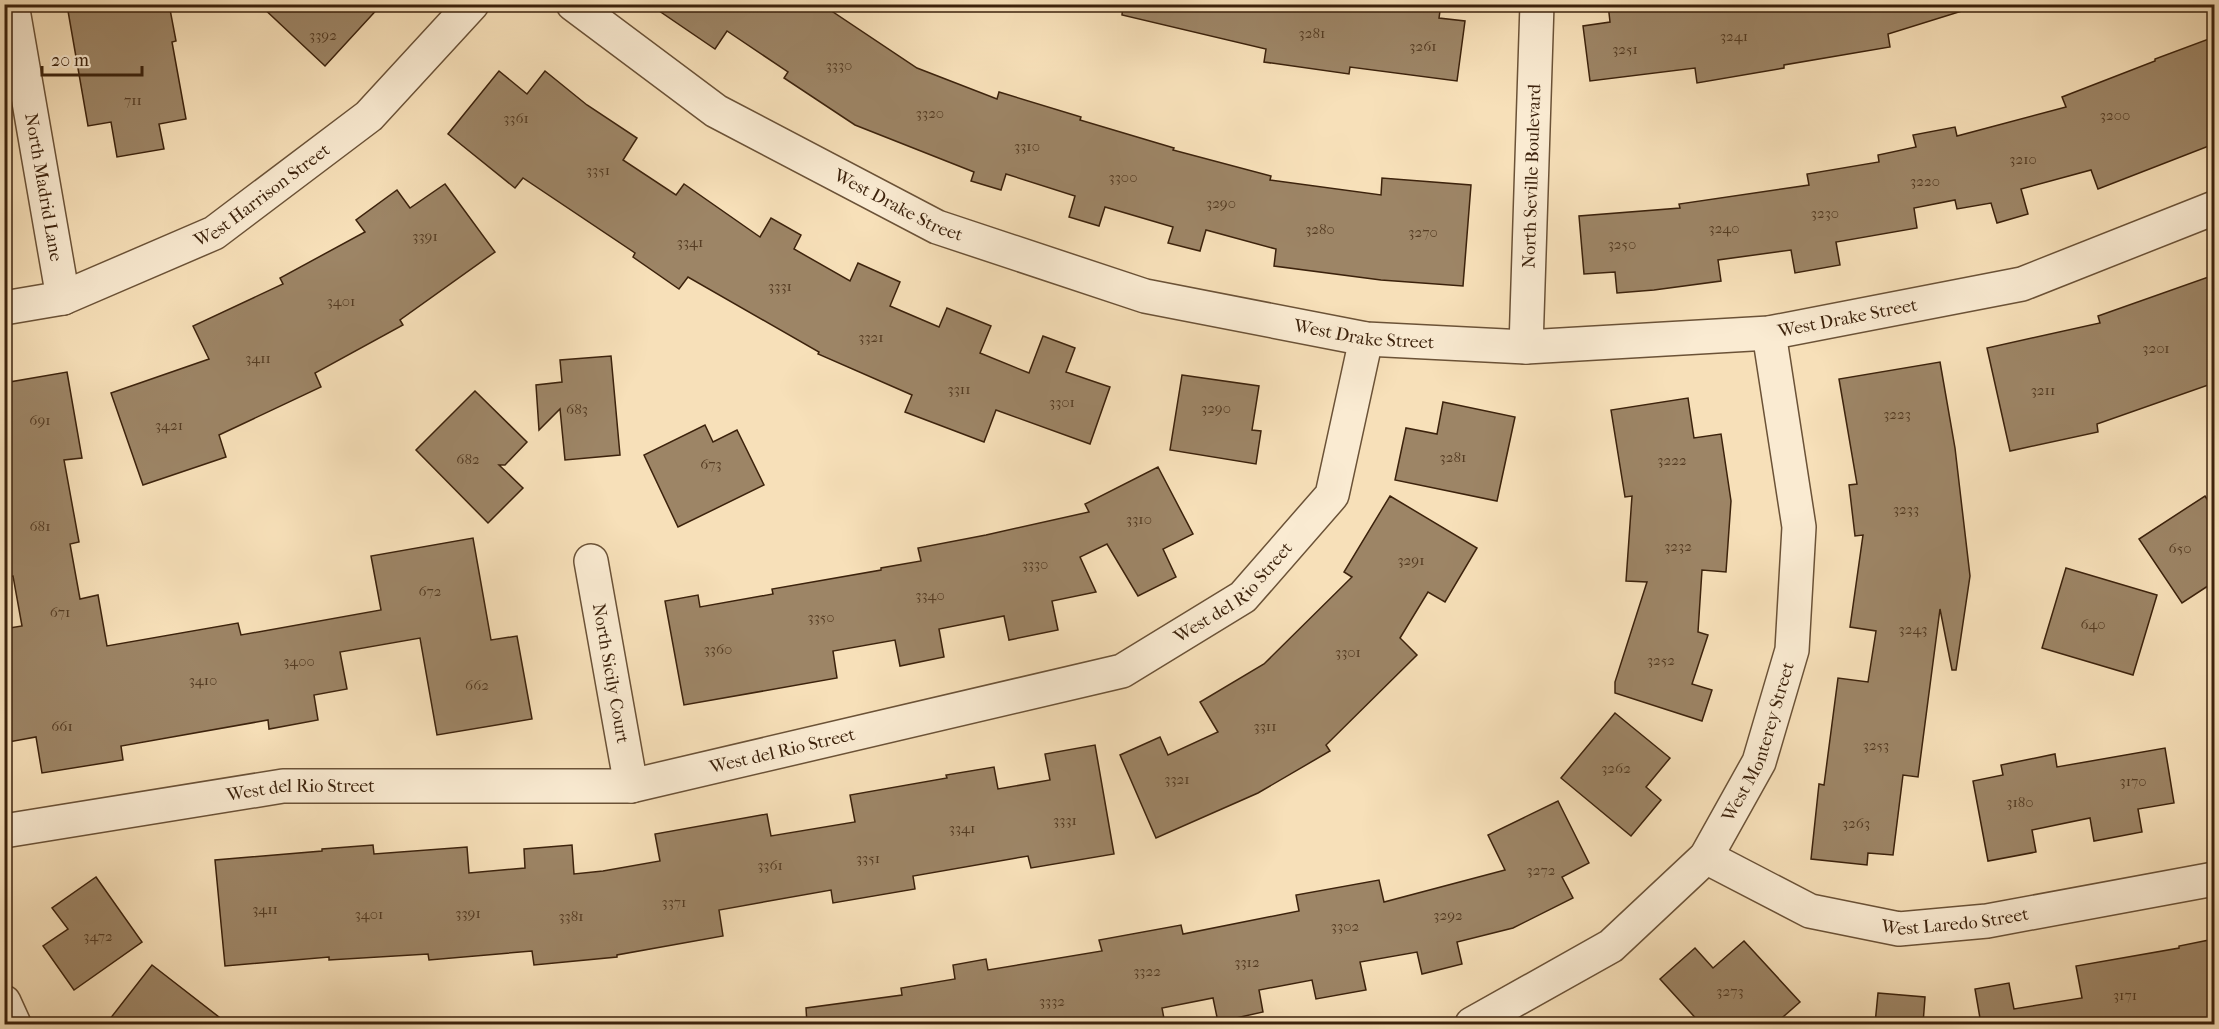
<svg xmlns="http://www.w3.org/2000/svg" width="2219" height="1029" font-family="'IM FELL French Canon',serif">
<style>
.building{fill:#9d8566;stroke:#3c220c;stroke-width:1.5}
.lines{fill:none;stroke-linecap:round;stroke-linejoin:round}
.street-casing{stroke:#6b5237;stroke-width:36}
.street{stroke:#faebd2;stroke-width:33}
.labels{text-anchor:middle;stroke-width:4.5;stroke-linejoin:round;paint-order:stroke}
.number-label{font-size:15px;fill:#543b22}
.street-label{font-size:18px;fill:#3c220c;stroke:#faebd2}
</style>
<rect width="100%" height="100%" fill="#f7e0b9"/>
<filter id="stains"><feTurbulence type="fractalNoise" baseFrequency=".00333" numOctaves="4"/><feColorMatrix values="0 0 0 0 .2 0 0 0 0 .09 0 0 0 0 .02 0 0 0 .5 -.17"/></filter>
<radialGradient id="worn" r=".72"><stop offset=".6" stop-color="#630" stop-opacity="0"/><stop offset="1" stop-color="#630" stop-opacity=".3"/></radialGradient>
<g class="building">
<polygon points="102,4 169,4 176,41 172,42 186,119 159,124 164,149 117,157 111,122 88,126 68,11"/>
<polygon points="259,4 382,4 325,66"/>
<polygon points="649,4 821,4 917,68 997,99 999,92 1081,117 1080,120 1174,148 1173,150 1271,176 1270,180 1381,195 1382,178 1471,185 1463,286 1381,280 1274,266 1276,249 1206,230 1200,251 1168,243 1173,227 1105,207 1099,226 1069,217 1075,196 1006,174 1001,190 971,181 974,172 855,125 784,78 788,72 727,31 715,49"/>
<polygon points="1123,4 1441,4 1439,18 1465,21 1457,81 1350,67 1349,74 1264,62 1266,49 1122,15"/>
<polygon points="1608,4 1961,4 1962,11 1888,34 1890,47 1784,65 1784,68 1697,83 1695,68 1590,81 1583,26 1610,22"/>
<polygon points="2214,37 2214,144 2098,189 2091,170 2021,189 2028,214 1997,223 1991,203 1957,209 1955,200 1914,208 1917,228 1836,242 1840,265 1795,273 1791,250 1718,260 1721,281 1654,290 1617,293 1615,272 1584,274 1579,216 1680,208 1679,204 1809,185 1807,174 1879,162 1878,155 1916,147 1913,135 1955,127 1957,136 2066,107 2062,97 2155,61 2155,59"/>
<polygon points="499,71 527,94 545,71 587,105 637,138 623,160 676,195 684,184 760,237 771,218 801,235 794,249 850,281 858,263 900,282 890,306 939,327 947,308 991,326 980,353 1029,373 1043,336 1075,348 1066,372 1110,387 1090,444 996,410 984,442 905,412 912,395 818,354 819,352 688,277 679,289 633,257 635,253 523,178 515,188 448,134"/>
<polygon points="445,184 495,252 400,320 403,325 315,373 321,387 219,435 226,457 143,485 111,393 209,359 193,326 283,284 280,278 365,232 356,220 397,190 410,208"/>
<polygon points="2214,275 2214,383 2097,424 2098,432 2010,451 1987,348 2100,323 2098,316"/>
<polygon points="611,356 620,455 565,460 560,409 539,430 536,385 562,382 560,360"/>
<polygon points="1940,362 1955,448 1970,576 1956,670 1952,670 1940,609 1918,777 1903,775 1893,855 1868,853 1867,865 1811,859 1819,784 1824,785 1838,678 1868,682 1876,631 1850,627 1863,535 1855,536 1849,485 1857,484 1839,379"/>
<polygon points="67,372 82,458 64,460 79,542 70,544 80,599 98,595 107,646 238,623 241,635 381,610 371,556 473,538 491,640 517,636 532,719 437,735 420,638 340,652 347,689 314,695 318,720 269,729 268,720 121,746 123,760 42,773 36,737 9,742 4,714 4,692 9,692 4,663 4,629 22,626 13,576 7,577 4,562 4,383"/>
<polygon points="1182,375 1259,386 1252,430 1261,431 1256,464 1170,450"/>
<polygon points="475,391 527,442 505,465 499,465 523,488 488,523 416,450"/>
<polygon points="1688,398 1694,438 1721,434 1731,501 1726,572 1702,570 1698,632 1708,635 1692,684 1712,690 1702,721 1615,693 1615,682 1647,582 1626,581 1632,496 1625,497 1611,410"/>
<polygon points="1443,402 1515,417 1497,501 1395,480 1406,428 1437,434"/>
<polygon points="705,425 713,442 737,430 764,485 678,527 644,455"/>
<polygon points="1158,467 1193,534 1163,549 1176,577 1138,596 1107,544 1080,557 1096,592 1052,601 1058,630 1009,640 1004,616 939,629 944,657 900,666 895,640 833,651 837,678 684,705 665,601 698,595 700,607 773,594 772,589 881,570 881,568 921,561 918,548 986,535 1089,512 1085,504"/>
<polygon points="1390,496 1477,548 1445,602 1428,592 1400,638 1417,655 1326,745 1330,751 1258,793 1156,838 1120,755 1160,737 1168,755 1218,732 1200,702 1264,664 1352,577 1344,572"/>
<polygon points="2205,496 2214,510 2214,582 2182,603 2139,539"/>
<polygon points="2066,568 2157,595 2133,675 2042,648"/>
<polygon points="1615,713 1670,758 1646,787 1661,800 1631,836 1561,778"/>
<polygon points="1095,745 1114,854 1031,868 1028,856 913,876 915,889 833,903 831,890 719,910 723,936 617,955 617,957 534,965 532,951 429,960 428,954 329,960 329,957 225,966 215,860 322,851 322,849 373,845 374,854 467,847 469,873 525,868 524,849 572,845 574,874 603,871 660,861 655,834 767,814 771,836 855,822 850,795 947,778 946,775 994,767 998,789 1050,780 1045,754"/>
<polygon points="2165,748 2174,803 2138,809 2142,832 2094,841 2090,818 2032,830 2036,852 1988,861 1973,781 2003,775 2001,765 2055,754 2057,767"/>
<polygon points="1558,801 1589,863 1562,877 1573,898 1513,928 1457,942 1462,964 1422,974 1417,952 1360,962 1366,990 1316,999 1312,980 1259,990 1263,1012 1218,1022 1213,998 1162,1008 1165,1024 1115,1024 1114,1019 1085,1024 807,1024 806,1008 902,995 901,988 955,979 953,965 986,959 988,970 1102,951 1099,940 1181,925 1183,934 1299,911 1296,895 1379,880 1384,902 1505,870 1488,835"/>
<polygon points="96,877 142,942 74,990 43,946 68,929 52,908"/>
<polygon points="2214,939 2214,1022 2201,1024 1981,1024 1975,989 2009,983 2014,1009 2082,998 2076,966 2179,948 2179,946"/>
<polygon points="1744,941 1800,1002 1775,1024 1701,1024 1660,979 1695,948 1713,968"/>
<polygon points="152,965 228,1024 106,1024"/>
<polygon points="1878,993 1925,997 1923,1024 1875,1024"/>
</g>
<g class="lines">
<g class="street-casing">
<g id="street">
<path id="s1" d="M12,4l51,294"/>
<path id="s2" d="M573,4l143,107 221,116 208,69 221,43 160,8 243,-14 253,-49 192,-76"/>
<path id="s3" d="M4,308l59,-10 151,-65 155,-117 103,-112"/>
<path id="s4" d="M1526,347l11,-343"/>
<path id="s5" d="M591,561l40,225"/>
<path id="s6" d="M4,831l279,-45h348l491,-115 121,-74 89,-102 34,-156"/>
<path id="s7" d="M1706,857l104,54 89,18 88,-8 227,-42"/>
<polyline points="4,1002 14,1024"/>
<path id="s8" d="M1472,1024l139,-78 95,-89 53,-95 33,-112 7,-123 -30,-194"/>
</g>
</g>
<use href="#street" class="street"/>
</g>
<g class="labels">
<g class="number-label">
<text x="1312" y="38">3281</text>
<text x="323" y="40">3392</text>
<text x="1734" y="41">3241</text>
<text x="1423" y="51">3261</text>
<text x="1625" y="54">3251</text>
<text x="839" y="70">3330</text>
<text x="133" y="105">711</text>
<text x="930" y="118">3320</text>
<text x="2115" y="120">3200</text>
<text x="516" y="123">3361</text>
<text x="1027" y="151">3310</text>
<text x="2023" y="164">3210</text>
<text x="598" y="175">3351</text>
<text x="1123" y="182">3300</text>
<text x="1925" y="186">3220</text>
<text x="1221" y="208">3290</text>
<text x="1825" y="218">3230</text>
<text x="1724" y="233">3240</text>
<text x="1320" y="234">3280</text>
<text x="1423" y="237">3270</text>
<text x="425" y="241">3391</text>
<text x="690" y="247">3341</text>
<text x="1622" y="249">3250</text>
<text x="780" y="291">3331</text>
<text x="341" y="306">3401</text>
<text x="871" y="342">3321</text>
<text x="2156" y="353">3201</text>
<text x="258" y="363">3411</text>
<text x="959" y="394">3311</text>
<text x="2043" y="395">3211</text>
<text x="1062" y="407">3301</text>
<text x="1216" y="413">3290</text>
<text x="577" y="414">683</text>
<text x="1897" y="419">3223</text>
<text x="40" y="425">691</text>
<text x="169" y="430">3421</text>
<text x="1453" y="462">3281</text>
<text x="468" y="464">682</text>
<text x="1672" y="465">3222</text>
<text x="711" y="469">673</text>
<text x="1906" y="514">3233</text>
<text x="1139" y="524">3310</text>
<text x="40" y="531">681</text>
<text x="1678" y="551">3232</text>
<text x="2180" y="553">650</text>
<text x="1411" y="565">3291</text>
<text x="1035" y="569">3330</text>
<text x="430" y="596">672</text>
<text x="930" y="600">3340</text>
<text x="60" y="617">671</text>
<text x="821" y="622">3350</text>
<text x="2093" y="629">640</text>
<text x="1913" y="634">3243</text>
<text x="718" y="654">3360</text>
<text x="1348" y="657">3301</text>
<text x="1661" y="665">3252</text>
<text x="299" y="666">3400</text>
<text x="203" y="685">3410</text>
<text x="477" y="690">662</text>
<text x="62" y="731">661</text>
<text x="1265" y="731">3311</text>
<text x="1876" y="750">3253</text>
<text x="1616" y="773">3262</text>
<text x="1177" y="784">3321</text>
<text x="2133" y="786">3170</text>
<text x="2020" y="807">3180</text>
<text x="1065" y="825">3331</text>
<text x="1856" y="828">3263</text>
<text x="962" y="833">3341</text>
<text x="868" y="863">3351</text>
<text x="770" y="870">3361</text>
<text x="1541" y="875">3272</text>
<text x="674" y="907">3371</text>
<text x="265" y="914">3411</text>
<text x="468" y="918">3391</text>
<text x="369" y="919">3401</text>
<text x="1448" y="920">3292</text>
<text x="571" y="921">3381</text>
<text x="1345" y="931">3302</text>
<text x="98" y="941">3472</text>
<text x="1247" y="967">3312</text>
<text x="1147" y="976">3322</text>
<text x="1730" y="996">3273</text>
<text x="2125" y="1000">3171</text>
<text x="1052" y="1006">3332</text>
</g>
<g class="street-label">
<text dy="6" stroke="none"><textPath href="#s4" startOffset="171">North Seville Boulevard</textPath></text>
<text dy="6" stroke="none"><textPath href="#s1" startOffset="186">North Madrid Lane</textPath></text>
<text dy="6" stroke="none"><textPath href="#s3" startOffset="285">West Harrison Street</textPath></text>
<text dy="6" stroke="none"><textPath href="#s2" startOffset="384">West Drake Street</textPath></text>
<text dy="6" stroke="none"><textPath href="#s2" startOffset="1356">West Drake Street</textPath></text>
<text dy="6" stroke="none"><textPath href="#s2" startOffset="870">West Drake Street</textPath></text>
<text dy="6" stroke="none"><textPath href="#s6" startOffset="1272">West del Rio Street</textPath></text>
<text dy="6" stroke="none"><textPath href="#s5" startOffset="114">North Sicily Court</textPath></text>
<text dy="6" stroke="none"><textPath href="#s8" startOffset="417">West Monterey Street</textPath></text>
<text dy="6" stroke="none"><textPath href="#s6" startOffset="786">West del Rio Street</textPath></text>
<text dy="6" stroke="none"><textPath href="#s6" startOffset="300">West del Rio Street</textPath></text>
<text dy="6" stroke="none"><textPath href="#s7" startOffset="264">West Laredo Street</textPath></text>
</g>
</g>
<rect width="2219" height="1029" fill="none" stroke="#f7e0b9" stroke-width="24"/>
<rect x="6" y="6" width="2207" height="1017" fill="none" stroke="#3c220c" stroke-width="3"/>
<rect x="12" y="12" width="2195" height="1005" fill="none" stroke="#3c220c" stroke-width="1.5"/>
<path d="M42 66v9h100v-9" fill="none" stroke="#3c220c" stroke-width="3"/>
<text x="51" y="66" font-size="18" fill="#3c220c" stroke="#faebd2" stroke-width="4.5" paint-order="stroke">20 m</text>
<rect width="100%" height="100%" filter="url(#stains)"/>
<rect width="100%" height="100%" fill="url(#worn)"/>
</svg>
